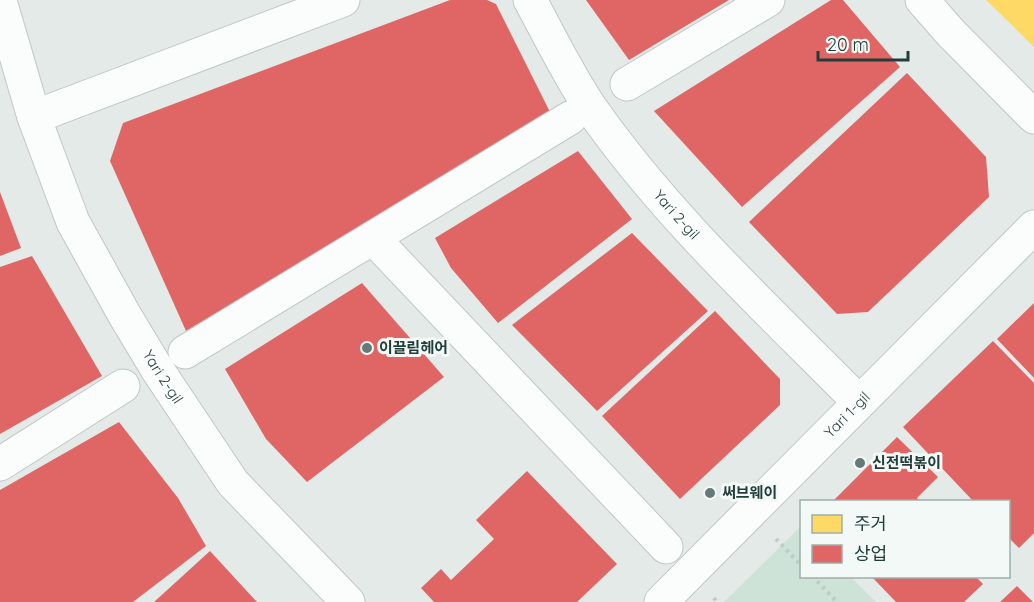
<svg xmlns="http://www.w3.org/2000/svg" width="1034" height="602" font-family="Quicksand,'Noto Sans KR',sans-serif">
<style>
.green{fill:#cde3d7}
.homes{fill:#ffd966}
.shops{fill:#e06666}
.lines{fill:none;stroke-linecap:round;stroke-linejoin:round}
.minor-casing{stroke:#c1c7c5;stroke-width:35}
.path{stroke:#c1cac8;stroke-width:4;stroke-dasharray:3 4.5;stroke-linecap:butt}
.minor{stroke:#fbfcfc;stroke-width:33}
.poi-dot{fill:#667a77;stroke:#f3f9f7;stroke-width:2}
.labels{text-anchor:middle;stroke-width:6;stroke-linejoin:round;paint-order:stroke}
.street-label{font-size:15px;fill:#223e3a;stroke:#f3f9f7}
.poi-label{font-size:15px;font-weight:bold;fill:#223e3a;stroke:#f3f9f7;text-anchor:start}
</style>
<rect width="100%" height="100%" fill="#e4eae8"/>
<polygon class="green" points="801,526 802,576 851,577 876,602 724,602"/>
<polygon class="homes" points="986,0 1034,0 1034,47"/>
<g class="shops">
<polygon points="450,0 487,0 496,4 552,116 186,331 110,161 123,123"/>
<polygon points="586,0 729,0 629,60"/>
<polygon points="831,0 843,0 900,67 742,207 654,111"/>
<polygon points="907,73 986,157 989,197 868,312 837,314 749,222"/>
<polygon points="578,151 632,219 498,323 451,268 435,238"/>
<polygon points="0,192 21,248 0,256"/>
<polygon points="632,233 708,311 597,411 512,325"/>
<polygon points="32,256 102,376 0,434 0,267"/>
<polygon points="362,283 444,377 307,482 266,439 225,369"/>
<polygon points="1034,303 1034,378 997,339"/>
<polygon points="715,311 780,379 780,405 680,499 602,416"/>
<polygon points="993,341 1034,383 1034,533 1019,548 1008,537 1008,502 974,502 903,427"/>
<polygon points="119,422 178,498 206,546 133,602 0,602 0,490"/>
<polygon points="897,437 938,477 917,498 920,502 832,502"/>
<polygon points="527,471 617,564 577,602 434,602 421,588 441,569 451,580 494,539 476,520"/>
<polygon points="210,551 257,602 154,602"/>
<polygon points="871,576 975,576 983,584 964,602 896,602"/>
<polygon points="1017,586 1033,602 1000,602"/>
</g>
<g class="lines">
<g class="minor-casing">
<g id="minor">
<path id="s1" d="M530,0c19,35 38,74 60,107 76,109 176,201 269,295"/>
<polyline points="922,0 950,32 1034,117"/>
<path id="s2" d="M0,1l34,116 39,105 51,92 33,55 76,114 115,119"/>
<polyline points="627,84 768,0"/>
<polyline points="34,117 343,0"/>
<polyline points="373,238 666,547"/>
<polyline points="185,352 570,118"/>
<polyline points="0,464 123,386"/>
<path id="s3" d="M661,602l373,-375"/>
</g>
</g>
<g class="path">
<polyline points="776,539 802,566"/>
<polyline points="812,576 837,602"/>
<polyline points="714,598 717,602"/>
</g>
<use href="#minor" class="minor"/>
</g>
<g class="poi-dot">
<circle cx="367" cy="348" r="6"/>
<circle cx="860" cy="463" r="6"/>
<circle cx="710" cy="493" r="6"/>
</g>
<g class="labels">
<g class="street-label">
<text dy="5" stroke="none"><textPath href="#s1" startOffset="261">Yari 2-gil</textPath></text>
<text dy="5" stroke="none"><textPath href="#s2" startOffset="412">Yari 2-gil</textPath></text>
<text dy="5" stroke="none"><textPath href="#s3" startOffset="264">Yari 1-gil</textPath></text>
</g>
<g class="poi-label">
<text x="379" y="353">이끌림헤어</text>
<text x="872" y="468">신전떡볶이</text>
<text x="722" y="498">써브웨이</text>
</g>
</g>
<rect x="800" y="500" width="210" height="78" fill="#f3f9f7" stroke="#9faeab" stroke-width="1.5"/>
<rect x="812" y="515" width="30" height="18" fill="#ffd966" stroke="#9faeab" stroke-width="1.5"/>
<text x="854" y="530" font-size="18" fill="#223e3a">주거</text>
<rect x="812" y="545" width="30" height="18" fill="#e06666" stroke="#9faeab" stroke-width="1.5"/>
<text x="854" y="560" font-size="18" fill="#223e3a">상업</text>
<path d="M818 51v9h90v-9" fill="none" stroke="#223e3a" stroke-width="3"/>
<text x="827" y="51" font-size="18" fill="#223e3a" stroke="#f3f9f7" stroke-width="4.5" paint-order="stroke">20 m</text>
</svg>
